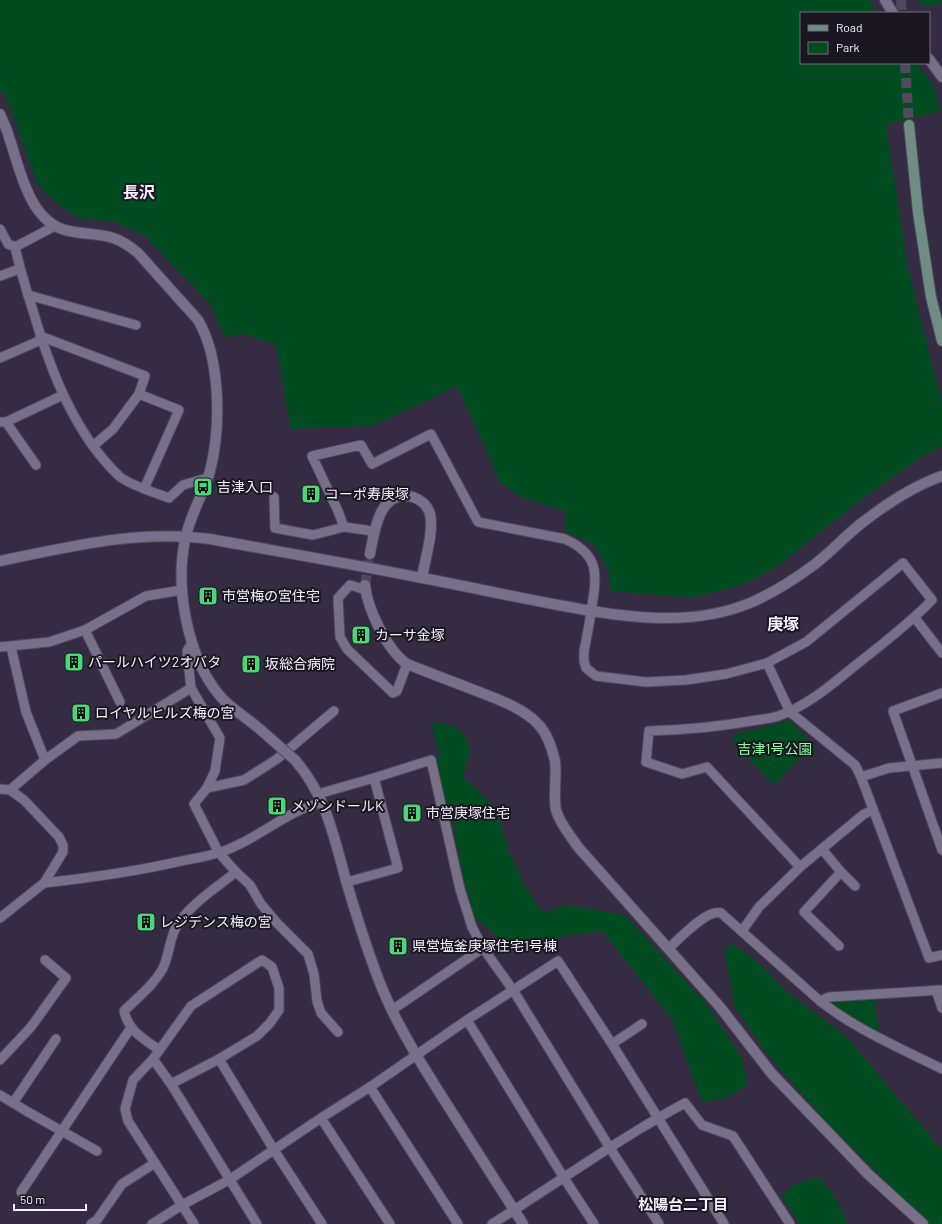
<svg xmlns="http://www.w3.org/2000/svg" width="942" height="1224" font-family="Barlow,'Noto Sans JP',sans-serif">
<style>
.green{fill:#004b20}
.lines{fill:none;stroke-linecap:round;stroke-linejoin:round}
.tertiary-tunnel{stroke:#52495f;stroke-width:10;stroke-dasharray:10 5;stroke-linecap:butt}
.secondary-tunnel{stroke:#52495f;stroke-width:10;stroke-dasharray:10 5;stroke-linecap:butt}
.minor-casing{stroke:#50495c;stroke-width:11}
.tertiary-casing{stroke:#50495c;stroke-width:12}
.secondary-casing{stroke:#50495c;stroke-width:12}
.minor{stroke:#786f89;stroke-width:9}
.tertiary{stroke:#786f89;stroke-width:10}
.secondary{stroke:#6f8c85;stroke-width:10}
.tertiary-bridge-casing{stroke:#50495c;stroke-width:12;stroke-linecap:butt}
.tertiary-bridge{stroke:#786f89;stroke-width:10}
.labels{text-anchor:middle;stroke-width:4;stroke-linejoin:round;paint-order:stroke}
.poi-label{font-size:14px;fill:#f5efff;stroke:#1a1721;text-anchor:start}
.park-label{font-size:14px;fill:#89faa7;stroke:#1a1721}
.neighbourhood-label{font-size:15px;font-weight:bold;fill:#f5efff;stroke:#1a1721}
.quarter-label{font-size:16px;font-weight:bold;fill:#f5efff;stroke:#1a1721}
</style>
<rect width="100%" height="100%" fill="#352c43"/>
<g class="green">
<polygon points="0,0 870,0 876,13 801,13 801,63 918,63 934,87 940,111 886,125 908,268 942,404 942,446 915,461 858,502 778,566 753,580 727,589 692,598 611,591 608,569 593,544 566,532 566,511 520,497 498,480 489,456 457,386 373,426 291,429 276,345 245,334 225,337 209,303 144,235 114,222 78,218 59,205 37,184 15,120 4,94 0,90"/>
<polygon points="919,0 942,0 937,6 922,6"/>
<polygon points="790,720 813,745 774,785 733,743 734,735"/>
<polygon points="435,723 445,724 457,728 466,738 470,750 463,778 469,782 494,806 509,851 526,888 543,913 566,905 625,915 705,1002 741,1056 748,1084 727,1098 702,1102 672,1019 602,931 506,945 475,918 464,880 452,819 449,829 431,760 440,755 431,724"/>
<polygon points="730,942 759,963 787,992 846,1036 942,1150 942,1224 928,1224 822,1117 769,1056 735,1008 725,954"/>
<polygon points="874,999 880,1034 838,1015 829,1003"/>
<polygon points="818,1177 834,1196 849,1224 800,1224 781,1197 794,1184"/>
</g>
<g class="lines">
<polyline class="tertiary-tunnel" points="365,585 370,554"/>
<g class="secondary-tunnel">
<polyline points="901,0 902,13"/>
<polyline points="905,63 909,125"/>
</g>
<g class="minor-casing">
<g id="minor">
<path d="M55,226l-40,21c5,23 12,45 19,67 17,58 41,120 85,162 10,9 37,17 50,22l14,-13 24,-7"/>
<polyline points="0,229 8,244 15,247"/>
<polyline points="0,276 19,269"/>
<polyline points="28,295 136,325"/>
<polyline points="40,336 145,376 139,394 113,429 93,446"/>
<polyline points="0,358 41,340"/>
<polyline points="139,394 179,410 144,489"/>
<polyline points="0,422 6,422 63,395"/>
<polyline points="6,422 36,465"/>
<polyline points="274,497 275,528 313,535 344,527 366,530 375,532"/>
<path d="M344,527l-6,-16 -26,-55 49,-11 11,19 59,-30 47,88 87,17c33,15 33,34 27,66 -2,16 -5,31 -8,46v10l2,7 10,8 50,6 40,-2 40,-6 41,-11 39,-21 97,-79 29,37c-23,24 -50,44 -76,65 -23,18 -47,40 -75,50 -9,4 -20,4 -30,6 -34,6 -68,9 -102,10l-3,31 36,12 25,-7 93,100"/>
<polyline points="366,590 350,585 338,598 340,637 347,649 393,693 397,691 407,664"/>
<polyline points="915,618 942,653"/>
<polyline points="85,630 120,702"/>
<polyline points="192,643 187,651 191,688 220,738 215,771 207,788 194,804 219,853 236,872"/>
<polyline points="0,647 49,642 85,630 146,596 182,590"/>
<polyline points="11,647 26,712 45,760"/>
<polyline points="767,663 790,712 855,765 861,777 929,958 942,955"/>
<polyline points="942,693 893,711 942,850"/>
<polyline points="861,777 889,768 942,763"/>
<polyline points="207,788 244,780 277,759 334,711"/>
<polyline points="0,789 10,790 24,800 59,837 63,845 63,852 44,883 0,918"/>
<polyline points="10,790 45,760 78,736 116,734 191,688"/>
<polyline points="318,794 374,778 431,760 460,889 472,927 483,948 513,990 610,1148 659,1224"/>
<polyline points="822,849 841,872 855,886"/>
<polyline points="347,882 398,868 374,778"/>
<path d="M44,883c44,-5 89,-11 133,-21 13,-3 28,-5 41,-9 38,-12 66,-41 104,-51"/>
<polyline points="742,931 759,907 800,867 864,814 873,810"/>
<polyline points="839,946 804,912 841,872"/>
<path d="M669,948c10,-9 39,-40 52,-35l99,88c37,29 80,47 122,68"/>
<polyline points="936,990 942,1008"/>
<polyline points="820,1001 829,997 942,990"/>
<polyline points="392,1010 483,948"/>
<polyline points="467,1020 564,1178 594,1224"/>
<polyline points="612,1044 642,1024"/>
<path d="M159,1050c-16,-12 -30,-18 -35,-39 13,-13 30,-26 39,-43 7,-14 6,-32 16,-46 15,-20 38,-35 57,-50l14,13 11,19 16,19 31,31 6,20 3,27 4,12 17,19"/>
<polyline points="153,1059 171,1084 257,1224"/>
<polyline points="219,1059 274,1150 322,1224"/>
<polyline points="0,1060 31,1027 66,978 45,960"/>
<polyline points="171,1084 219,1059 257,1036 270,1023 279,1010 279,988 272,967 262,960 191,1006 153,1059 133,1080 125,1109 128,1121 194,1224"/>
<polyline points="370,1087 458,1224"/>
<polyline points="0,1095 28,1112 97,1151"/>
<polyline points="13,1103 56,1039"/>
<polyline points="321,1118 390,1224"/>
<polyline points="21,1192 128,1032 131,1029"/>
<polyline points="91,1224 97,1220 122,1184 155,1163"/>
<polyline points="152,1224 182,1205 229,1180 321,1118 370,1087 467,1020 558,961 612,1044 724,1224"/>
<path d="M492,1224c64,-40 126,-85 193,-121l17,22 31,11 57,88"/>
</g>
</g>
<g class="tertiary-casing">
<g id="tertiary">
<polyline points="885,0 893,13"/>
<polyline points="929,59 942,77"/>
<path d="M0,114c3,8 7,15 9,23 11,32 20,86 60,94 31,6 43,0 69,22l60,67c23,39 23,108 12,151 -6,22 -19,42 -24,65 -12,49 1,121 34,160 10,12 30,24 42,35"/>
<path d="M370,554c4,-22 10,-67 43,-57 8,3 15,9 17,17 4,18 -5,45 -8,64"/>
<path d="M0,561c69,-14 139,-32 210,-22 71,13 142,25 212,39 44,8 87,18 131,26 64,12 134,25 197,-1 21,-9 42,-22 61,-36 17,-12 31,-28 47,-41 25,-20 53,-39 84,-50"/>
<path d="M365,585c2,23 22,65 42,79 20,8 41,16 62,24 23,9 54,19 70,37 9,10 13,23 16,36 2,16 -2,33 1,49 4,14 14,25 22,37l142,160 52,67 96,100 55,50"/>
<path d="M295,760c32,37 39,78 52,124 11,37 22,73 37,109 19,44 45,83 71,124 22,35 45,71 68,107"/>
</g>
</g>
<g class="secondary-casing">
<polyline id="secondary" points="909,125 918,212 931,297 942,341"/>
</g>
<use href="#minor" class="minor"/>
<use href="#tertiary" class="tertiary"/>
<use href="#secondary" class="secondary"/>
<g class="tertiary-bridge-casing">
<polyline id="tertiary-bridge" points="262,731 295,760"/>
</g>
<use href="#tertiary-bridge" class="tertiary-bridge"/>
</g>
<defs>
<g id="bus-square" transform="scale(1)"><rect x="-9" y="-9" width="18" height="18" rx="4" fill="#49d778" stroke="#1a1721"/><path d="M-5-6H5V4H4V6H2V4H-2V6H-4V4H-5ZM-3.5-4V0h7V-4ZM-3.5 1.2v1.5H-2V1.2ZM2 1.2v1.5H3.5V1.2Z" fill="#111"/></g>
<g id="building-square" transform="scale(1)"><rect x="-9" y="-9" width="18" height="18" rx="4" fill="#49d778" stroke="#1a1721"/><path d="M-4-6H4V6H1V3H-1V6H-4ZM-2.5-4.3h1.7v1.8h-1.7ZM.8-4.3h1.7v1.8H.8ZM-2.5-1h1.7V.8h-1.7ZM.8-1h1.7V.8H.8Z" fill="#111"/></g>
</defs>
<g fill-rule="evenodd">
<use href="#bus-square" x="203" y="487"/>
<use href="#building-square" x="311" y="494"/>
<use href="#building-square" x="208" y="596"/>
<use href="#building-square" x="361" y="635"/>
<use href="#building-square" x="74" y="662"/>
<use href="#building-square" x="251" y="664"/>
<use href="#building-square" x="81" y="713"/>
<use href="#building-square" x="277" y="806"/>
<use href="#building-square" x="412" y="813"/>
<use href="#building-square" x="146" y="922"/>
<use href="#building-square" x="398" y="946"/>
</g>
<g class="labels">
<g class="poi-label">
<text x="217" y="492">吉津入口</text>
<text x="325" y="499">コーポ寿庚塚</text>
<text x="222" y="601">市営梅の宮住宅</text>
<text x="375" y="640">カーサ金塚</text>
<text x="88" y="667">パールハイツ2オバタ</text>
<text x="265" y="669">坂総合病院</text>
<text x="95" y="718">ロイヤルヒルズ梅の宮</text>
<text x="291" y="811">メゾンドールK</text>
<text x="426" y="818">市営庚塚住宅</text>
<text x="160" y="927">レジデンス梅の宮</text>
<text x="412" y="951">県営塩釜庚塚住宅1号棟</text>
</g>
<g class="park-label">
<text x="775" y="754">吉津1号公園</text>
</g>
<g class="neighbourhood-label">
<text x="683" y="1210">松陽台二丁目</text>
</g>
<g class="quarter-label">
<text x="139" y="198">長沢</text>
<text x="783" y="630">庚塚</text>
</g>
</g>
<rect x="800" y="12" width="130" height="52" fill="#1a1721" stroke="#726d7a"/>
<rect x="808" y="25" width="20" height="6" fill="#6f8c85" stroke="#726d7a"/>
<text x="836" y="32" font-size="12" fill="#f5efff">Road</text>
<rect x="808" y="42" width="20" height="12" fill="#004b20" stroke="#726d7a"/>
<text x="836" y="52" font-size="12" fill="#f5efff">Park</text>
<path d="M14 1204v6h72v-6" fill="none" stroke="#f5efff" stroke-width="2"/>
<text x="20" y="1204" font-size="12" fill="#f5efff" stroke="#1a1721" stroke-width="3" paint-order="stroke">50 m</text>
</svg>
